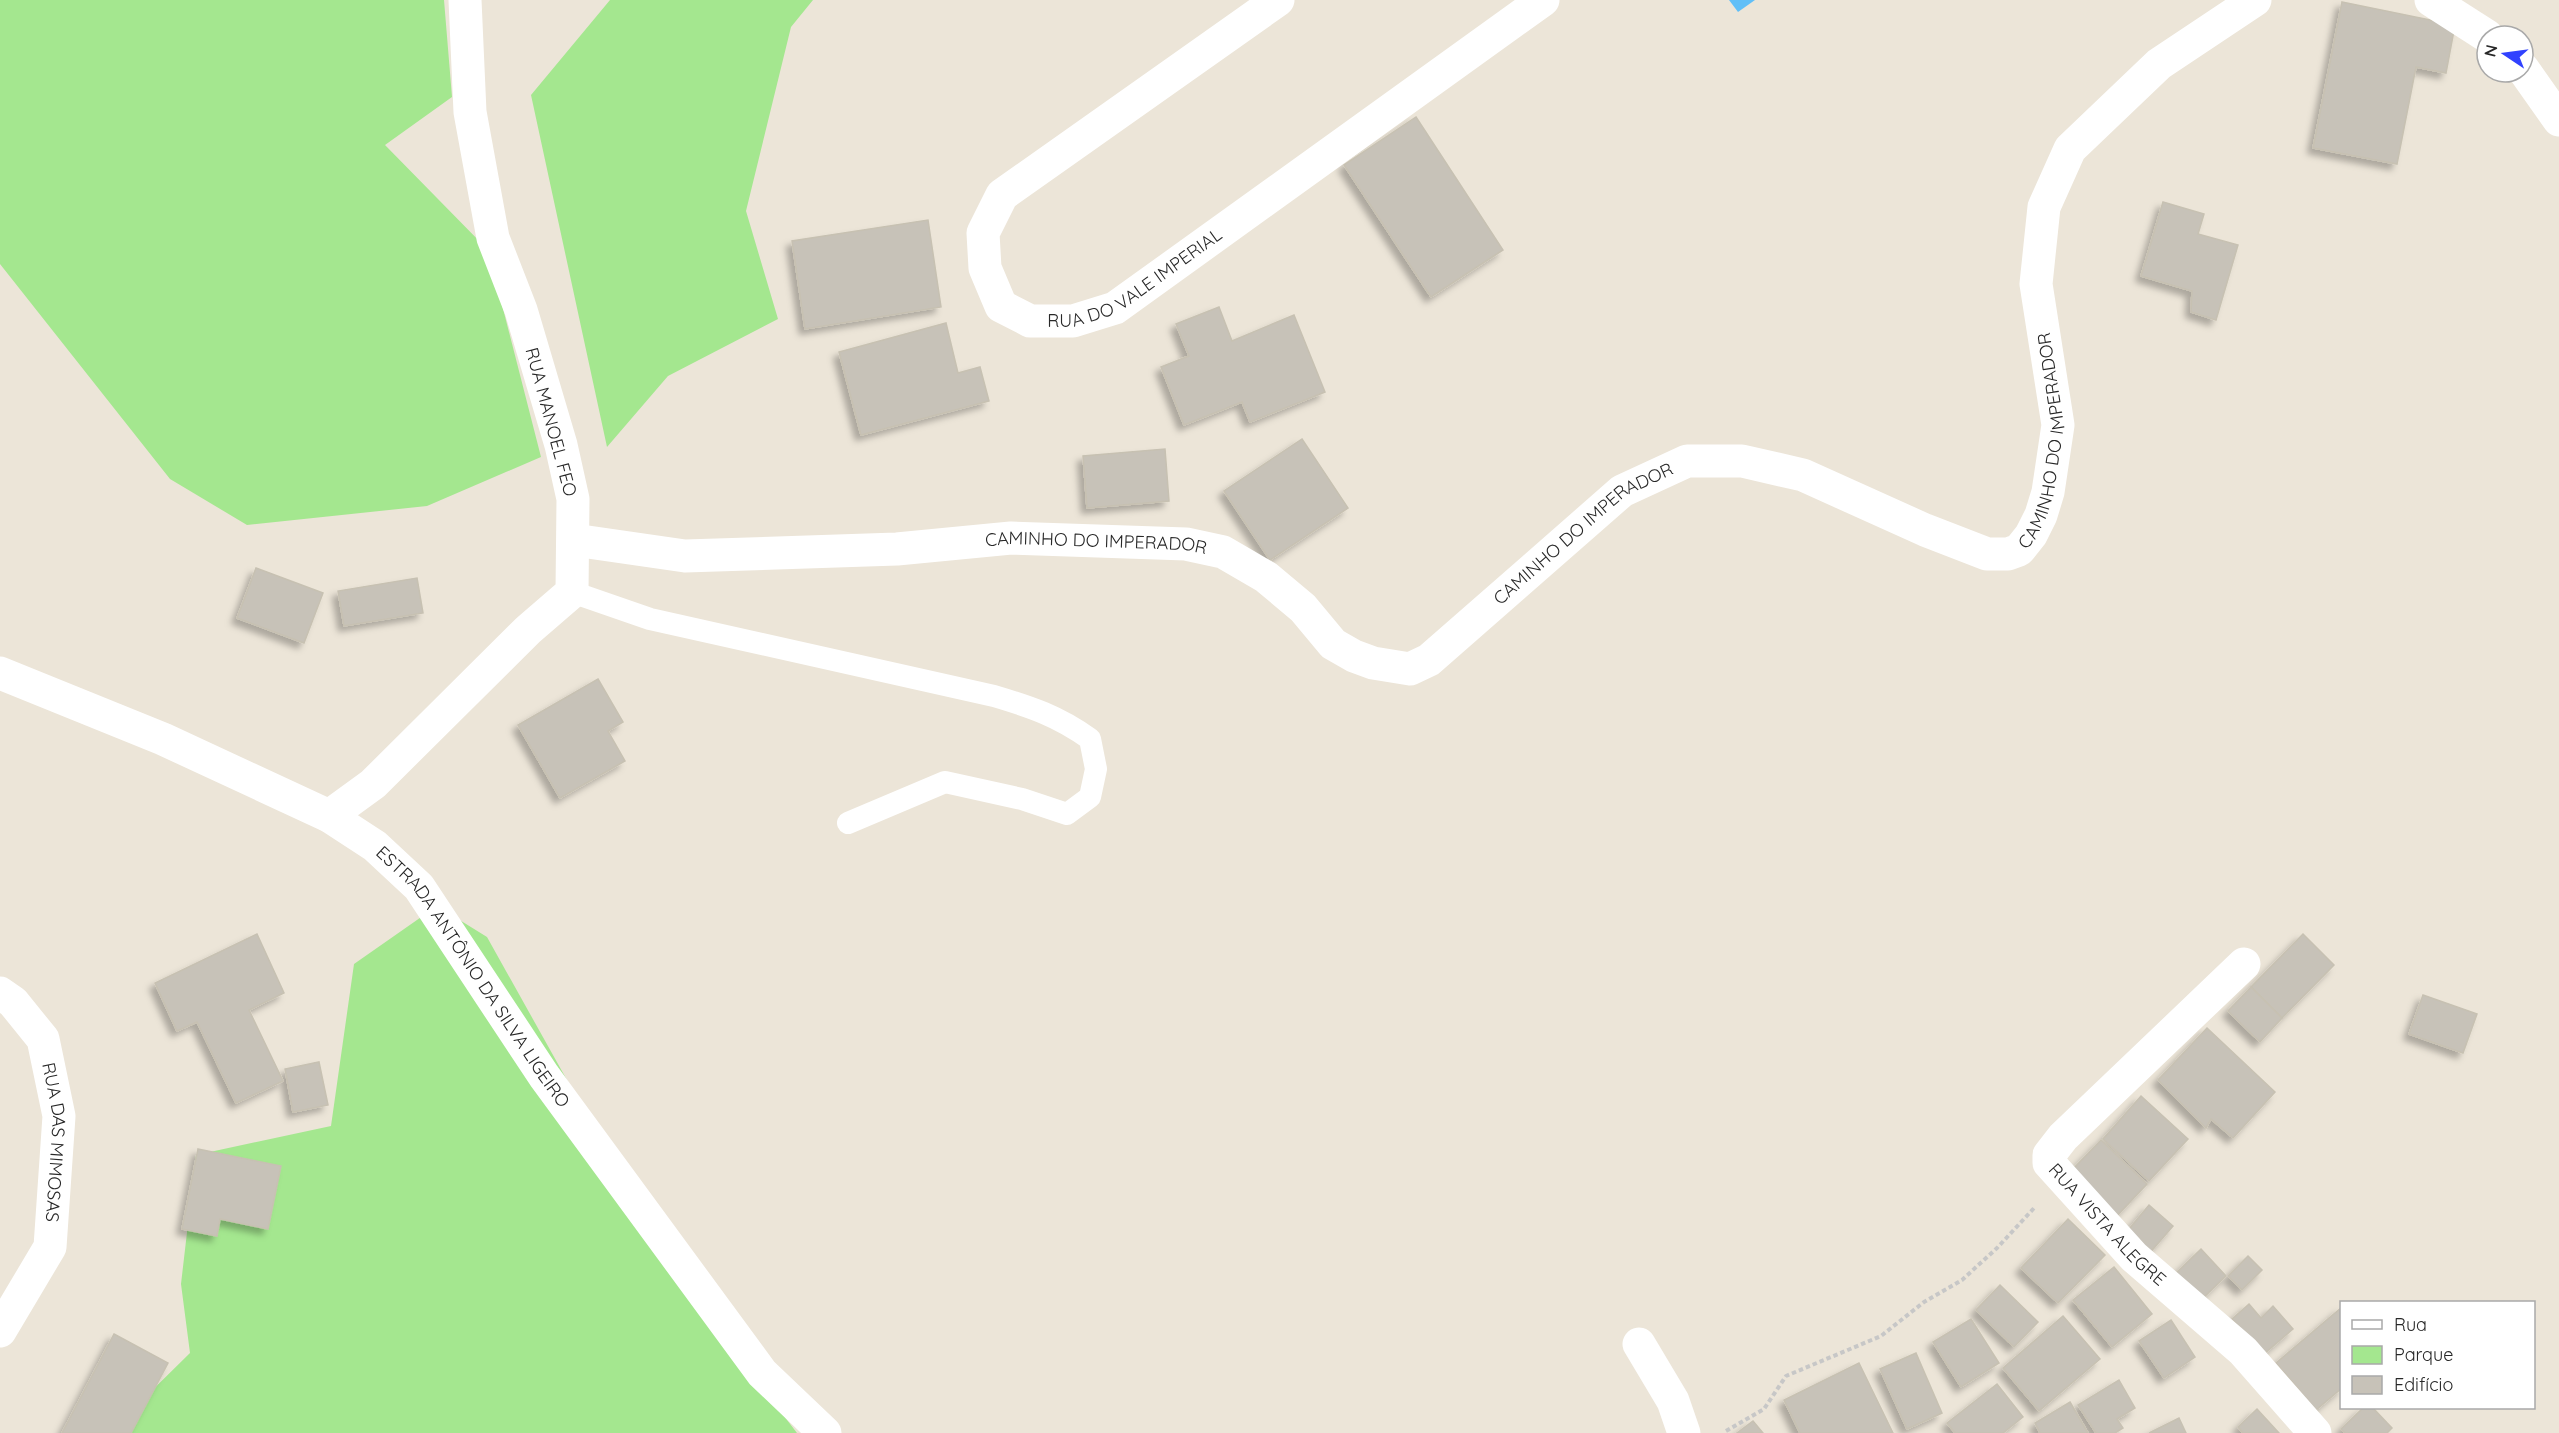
<svg xmlns="http://www.w3.org/2000/svg" width="2559" height="1433" font-family="Quicksand,sans-serif">
<style>
.green{fill:#a4e78f}
.water{fill:#61bff7}
.building{fill:#c7c2b8;stroke:#c7c1b2;stroke-width:1.5;filter:url(#shadow)}
.lines{fill:none;stroke-linecap:round;stroke-linejoin:round}
.path{stroke:#c7c7c7;stroke-width:4;stroke-dasharray:4.5 3;stroke-linecap:butt}
.lane{stroke:#fff;stroke-width:22}
.street{stroke:#fff;stroke-width:33}
.secondary{stroke:#fff;stroke-width:33}
.labels{text-anchor:middle;stroke-width:5;stroke-linejoin:round;paint-order:stroke}
.street-label{font-size:18px;fill:#282828;stroke:#fff}
</style>
<defs>
<filter id="shadow"><feDropShadow dx="-5.5" dy="5.5" stdDeviation="3" flood-color="#0004"/></filter>
</defs>
<rect width="100%" height="100%" fill="#ece5d8"/>
<g class="green">
<polygon points="0,0 444,0 452,97 385,145 488,250 541,457 427,506 247,525 170,479 0,264"/>
<polygon points="610,0 813,0 791,27 746,211 778,319 668,376 607,447 531,95"/>
<polygon points="437,906 487,937 676,1275 797,1433 117,1433 122,1420 190,1353 181,1284 196,1155 331,1126 354,964"/>
</g>
<polygon class="water" points="1729,0 1755,0 1738,12"/>
<g class="building">
<polygon points="2342,2 2455,25 2446,73 2416,67 2397,164 2313,148"/>
<polygon points="1416,117 1503,250 1431,297 1344,165"/>
<polygon points="2163,202 2204,214 2198,234 2238,245 2216,320 2191,312 2192,291 2141,276"/>
<polygon points="928,220 941,307 805,329 792,241"/>
<polygon points="1219,307 1232,341 1294,315 1325,392 1250,422 1242,402 1184,425 1161,367 1189,356 1176,324"/>
<polygon points="946,323 958,373 980,367 989,401 861,435 839,352"/>
<polygon points="1302,439 1348,508 1270,560 1224,491"/>
<polygon points="1165,449 1169,501 1087,508 1083,456"/>
<polygon points="256,568 323,593 304,643 237,618"/>
<polygon points="417,578 423,613 344,626 338,591"/>
<polygon points="598,679 623,722 608,731 625,761 560,798 518,725"/>
<polygon points="257,934 284,993 249,1010 283,1081 236,1103 197,1022 177,1031 155,983"/>
<polygon points="2303,934 2334,965 2282,1018 2251,987"/>
<polygon points="2251,987 2282,1018 2260,1042 2228,1011"/>
<polygon points="2423,995 2477,1014 2463,1053 2409,1034"/>
<polygon points="2207,1028 2275,1092 2233,1138 2211,1119 2206,1128 2158,1080"/>
<polygon points="319,1062 328,1105 293,1112 285,1069"/>
<polygon points="2141,1096 2188,1139 2149,1181 2103,1139"/>
<polygon points="2101,1140 2147,1184 2116,1217 2070,1172"/>
<polygon points="198,1149 281,1166 268,1229 220,1219 217,1236 182,1229"/>
<polygon points="2149,1205 2173,1226 2148,1255 2124,1235"/>
<polygon points="2068,1219 2105,1255 2058,1303 2021,1268"/>
<polygon points="2201,1249 2226,1276 2199,1302 2174,1275"/>
<polygon points="2248,1256 2262,1270 2242,1290 2228,1276"/>
<polygon points="2114,1267 2152,1314 2112,1347 2073,1300"/>
<polygon points="2000,1285 2038,1322 2014,1347 1976,1310"/>
<polygon points="2249,1304 2261,1318 2273,1306 2293,1329 2264,1354 2232,1319"/>
<polygon points="2342,1307 2342,1388 2316,1410 2276,1363"/>
<polygon points="2063,1316 2100,1359 2039,1411 2003,1368"/>
<polygon points="1971,1319 1999,1363 1961,1387 1933,1342"/>
<polygon points="2171,1320 2195,1357 2164,1378 2139,1341"/>
<polygon points="114,1334 168,1363 131,1433 62,1433"/>
<polygon points="1916,1353 1942,1413 1907,1429 1880,1369"/>
<polygon points="1859,1363 1893,1433 1800,1433 1784,1400"/>
<polygon points="2119,1380 2135,1408 2117,1419 2123,1428 2115,1433 2096,1433 2078,1405"/>
<polygon points="1997,1384 2023,1417 2003,1433 1955,1433 1947,1423"/>
<polygon points="2070,1402 2088,1433 2040,1433 2035,1423"/>
<polygon points="2363,1408 2373,1408 2392,1428 2387,1433 2345,1433 2341,1429"/>
<polygon points="2257,1409 2279,1433 2243,1433 2238,1427"/>
<polygon points="2179,1418 2186,1433 2149,1433"/>
<polygon points="1753,1421 1763,1433 1737,1433"/>
</g>
<g class="lines">
<polyline class="path" points="1726,1431 1764,1409 1786,1376 1881,1336 1924,1302 1962,1280 1997,1248 2035,1207"/>
<path class="lane" d="M572,592l78,27 344,77c37,11 64,20 96,43l6,30 -6,28 -23,17 -45,-15 -77,-17 -97,41"/>
<g class="street">
<path id="s1" d="M1278,0l-276,195 -19,38 2,35 16,38 29,15h43l42,-13 428,-308"/>
<polyline points="2431,0 2487,36"/>
<polyline points="2523,69 2559,120"/>
<path id="s2" d="M574,540l111,16 212,-7 114,-11 175,6 37,8 43,25 37,31 30,36 21,12 19,7 37,6 19,-9 193,-169 65,-30h55l61,14 122,55 62,24h21l11,-4 12,-15 10,-20 7,-23 10,-67 -22,-141 8,-77 26,-58 89,-85 96,-64"/>
<polyline points="329,816 373,784 528,630 572,592 573,499 561,445 521,310 493,238 470,112 465,0"/>
<path id="s3" d="M2244,964l-181,173 -14,18v8l85,94 109,94 72,82"/>
<path id="s4" d="M0,993l13,9 30,37 16,77 -9,131 -50,84"/>
<polyline points="1639,1344 1673,1401 1684,1433"/>
</g>
<path class="secondary" id="s5" d="M0,673l163,66 166,77 46,30 44,41 125,189 218,297 63,60"/>
</g>
<g class="labels">
<g class="street-label">
<text dy="6" stroke="none"><textPath href="#s1" startOffset="606">RUA DO VALE IMPERIAL</textPath></text>
<text transform="translate(551 422) rotate(75)" y="6">RUA MANOEL FEO</text>
<text dy="6" stroke="none"><textPath href="#s2" startOffset="1694">CAMINHO DO IMPERADOR</textPath></text>
<text dy="6" stroke="none"><textPath href="#s2" startOffset="1100">CAMINHO DO IMPERADOR</textPath></text>
<text dy="6" stroke="none"><textPath href="#s2" startOffset="524">CAMINHO DO IMPERADOR</textPath></text>
<text dy="6" stroke="none"><textPath href="#s5" startOffset="578">ESTRADA ANTÔNIO DA SILVA LIGEIRO</textPath></text>
<text dy="6" stroke="none"><textPath href="#s4" startOffset="168">RUA DAS MIMOSAS</textPath></text>
<text dy="6" stroke="none"><textPath href="#s3" startOffset="366">RUA VISTA ALEGRE</textPath></text>
</g>
</g>
<rect x="2340" y="1301" width="195" height="108" fill="#ffffff" stroke="#a9a9a9" stroke-width="1.5"/>
<rect x="2352" y="1320" width="30" height="9" fill="#ffffff" stroke="#a9a9a9" stroke-width="1.5"/>
<text x="2394" y="1331" font-size="18" fill="#282828">Rua</text>
<rect x="2352" y="1346" width="30" height="18" fill="#a4e78f" stroke="#a9a9a9" stroke-width="1.5"/>
<text x="2394" y="1361" font-size="18" fill="#282828">Parque</text>
<rect x="2352" y="1376" width="30" height="18" fill="#c7c2b8" stroke="#a9a9a9" stroke-width="1.5"/>
<text x="2394" y="1391" font-size="18" fill="#282828">Edifício</text>
<g transform="translate(2505 54) rotate(283)"><circle r="28" fill="#ffffff" stroke="#a9a9a9" stroke-width="1.5"/>
<path d="M0-4.5L10 22L0 15L-10 22Z" fill="#3142ff"/>
<text y="-9" font-size="16" font-weight="bold" text-anchor="middle" fill="#282828">N</text>
</g>
</svg>
